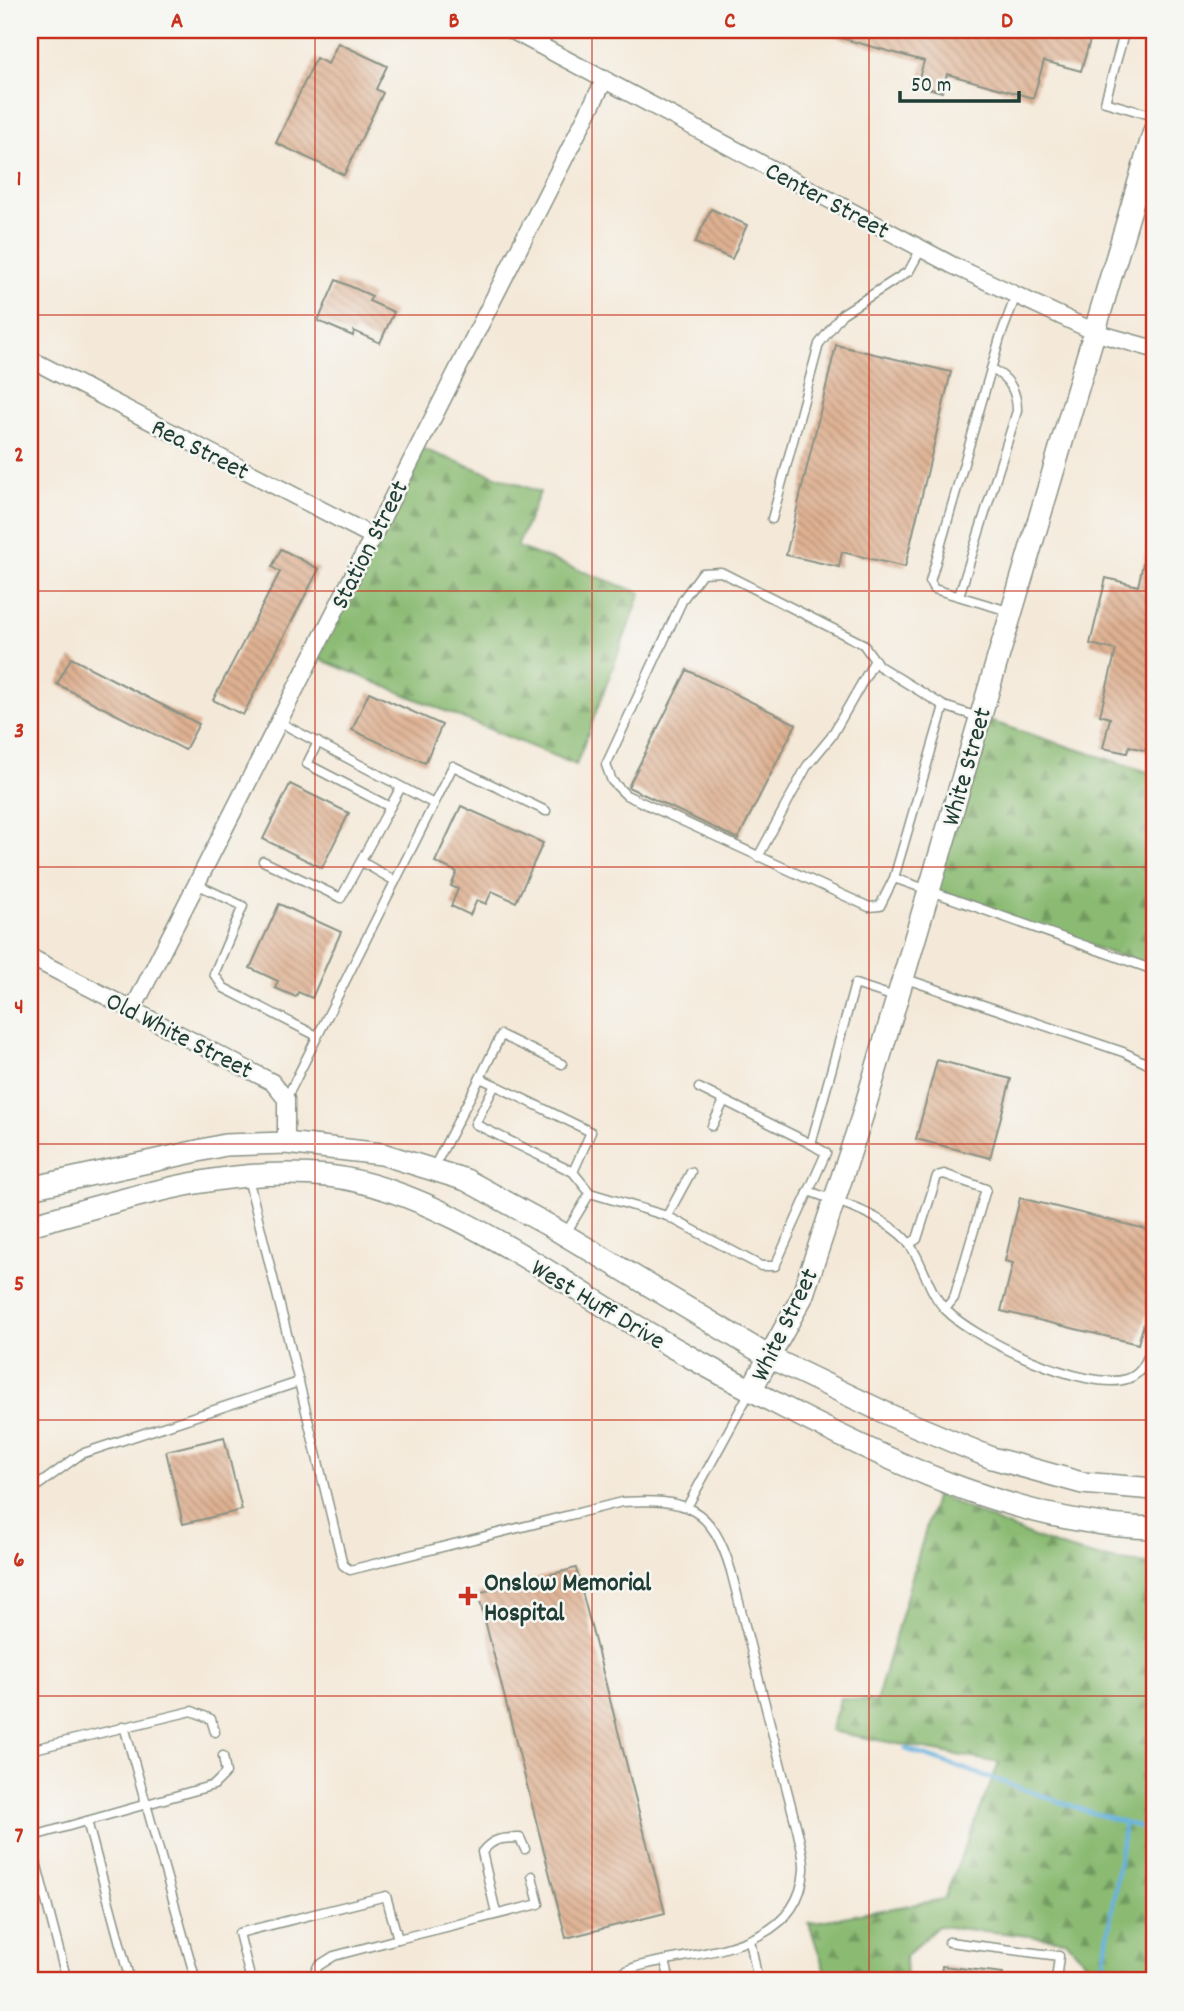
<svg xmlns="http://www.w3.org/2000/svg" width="1184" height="2011" font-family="Dekko,sans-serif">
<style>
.forest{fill:url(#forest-firs);stroke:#557c54;stroke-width:2}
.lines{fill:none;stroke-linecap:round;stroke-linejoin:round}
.stream{stroke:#68b2e0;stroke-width:4.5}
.building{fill:url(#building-back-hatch)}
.service-casing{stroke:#8a9386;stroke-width:11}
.minor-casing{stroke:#8a9386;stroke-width:19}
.tertiary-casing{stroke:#8a9386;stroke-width:24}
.service{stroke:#fff;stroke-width:8}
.minor{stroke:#fff;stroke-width:16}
.tertiary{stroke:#fff;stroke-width:21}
.grid{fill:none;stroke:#c8321e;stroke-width:2;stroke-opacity:0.55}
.poi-dot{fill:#c8321e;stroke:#f6f6f2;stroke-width:2.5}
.labels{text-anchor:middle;stroke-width:5;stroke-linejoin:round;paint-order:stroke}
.street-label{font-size:26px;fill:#1f3d34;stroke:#f6f6f2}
.poi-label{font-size:26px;font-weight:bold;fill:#1f3d34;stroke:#f6f6f2;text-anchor:start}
.neatline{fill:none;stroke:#c8321e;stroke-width:2.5}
.grid-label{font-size:23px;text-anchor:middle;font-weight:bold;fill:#c8321e}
</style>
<defs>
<pattern id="forest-firs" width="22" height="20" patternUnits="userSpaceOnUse" patternTransform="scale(1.75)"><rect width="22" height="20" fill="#8bbb73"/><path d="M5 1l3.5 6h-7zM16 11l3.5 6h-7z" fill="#71995f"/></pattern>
<pattern id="building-back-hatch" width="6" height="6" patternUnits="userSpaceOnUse" patternTransform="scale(1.75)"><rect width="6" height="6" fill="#dfb192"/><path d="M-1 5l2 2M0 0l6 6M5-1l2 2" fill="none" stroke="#b49178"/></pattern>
</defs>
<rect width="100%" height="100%" fill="#f6f6f2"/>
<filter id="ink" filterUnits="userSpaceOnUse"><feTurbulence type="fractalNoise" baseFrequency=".0143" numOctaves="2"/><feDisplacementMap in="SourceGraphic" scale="14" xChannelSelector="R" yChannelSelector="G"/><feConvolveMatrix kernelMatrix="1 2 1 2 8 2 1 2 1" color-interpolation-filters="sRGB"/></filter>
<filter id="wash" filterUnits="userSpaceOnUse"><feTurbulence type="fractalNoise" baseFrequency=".00686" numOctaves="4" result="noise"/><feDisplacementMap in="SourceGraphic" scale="28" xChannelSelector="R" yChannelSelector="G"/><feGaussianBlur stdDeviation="1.57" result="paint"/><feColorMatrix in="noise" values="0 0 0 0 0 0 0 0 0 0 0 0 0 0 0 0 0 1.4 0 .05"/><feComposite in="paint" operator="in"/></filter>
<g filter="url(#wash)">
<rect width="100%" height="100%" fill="#f4e9d9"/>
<g class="forest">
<polygon points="417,447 540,492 517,547 641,593 576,765 312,656"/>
<polygon points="980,718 1154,774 1154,968 929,890"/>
<path d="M936,1494c70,32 140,68 218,70v417h-70l3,-17 -21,-24 -128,-14 -33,31 1,24h-78l-19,-58 135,-24 55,-136 -169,-32 11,-33 35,4z"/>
</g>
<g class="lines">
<g class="stream">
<polyline points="906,1749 1093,1813 1154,1831"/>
<polyline points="1101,1981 1125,1822"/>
</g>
</g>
<g id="blocks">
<g class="building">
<polygon points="826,30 1093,30 1081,71 1044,61 1033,98 947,74 942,92 917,85 924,61 826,34"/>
<polygon points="338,43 387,66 376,89 383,93 344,175 276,143 316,58 328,64"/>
<polygon points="711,209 747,225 732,259 695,243"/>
<polygon points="336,280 372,296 369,301 394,312 380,343 354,331 353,336 318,321"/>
<polygon points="836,345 951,372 905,567 842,552 839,567 786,555"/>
<polygon points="1149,537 1154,538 1154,734 1150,752 1129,746 1127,753 1103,748 1110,718 1100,715 1116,650 1090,644 1106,578 1138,586"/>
<polygon points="281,549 319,569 243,715 213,700 280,572 272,567"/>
<polygon points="71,658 199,724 185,750 57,684"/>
<polygon points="687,670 796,724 738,839 628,787"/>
<polygon points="369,692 442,725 425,763 352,730"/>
<polygon points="290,784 349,813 322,868 263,839"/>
<polygon points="461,806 543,843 516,902 492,891 486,904 477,900 470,915 451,906 458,889 451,886 457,872 435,862"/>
<polygon points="279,904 341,932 312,998 298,992 296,997 275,988 278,981 250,968"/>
<polygon points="937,1060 1011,1079 990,1158 916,1139"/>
<polygon points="1020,1198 1154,1231 1154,1288 1138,1344 1001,1311 1013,1263 1005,1261"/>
<polygon points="224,1437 242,1510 183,1524 166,1451"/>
<polygon points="576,1568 665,1913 566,1938 478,1593"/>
<polygon points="942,1966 1003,1973 1003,1981 940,1981"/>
</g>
</g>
</g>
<g filter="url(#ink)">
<use href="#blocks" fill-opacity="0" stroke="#8a9386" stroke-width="2"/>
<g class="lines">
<g class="service-casing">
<g id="service">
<polyline points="1125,30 1105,102 1154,116"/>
<polyline points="544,47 547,30"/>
<polyline points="772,519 819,344 842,314 909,271 921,249"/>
<path d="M959,596l58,-185c0,-20 -8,-34 -26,-42"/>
<polyline points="1012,612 934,589 930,582 1000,338 1016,295"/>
<polyline points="944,706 978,717"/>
<polyline points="279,722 434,804"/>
<polyline points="390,807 401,787"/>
<polyline points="758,857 807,766 831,737 875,660"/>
<polyline points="263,861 341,898 390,807 307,764 318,742"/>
<polyline points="362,862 395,881"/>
<polyline points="894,878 880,906 869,907 626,795 612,781 606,765 683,599 702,573 721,572 863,644 879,666 944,706 894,878 1154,970"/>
<polyline points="196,884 243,906 214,974 224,988 317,1036"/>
<polyline points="903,978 1123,1052 1154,1067"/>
<polyline points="480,1078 501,1035 562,1064"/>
<polyline points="699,1088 811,1144"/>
<polyline points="286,1099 453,766 546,811"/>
<polyline points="712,1126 724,1101"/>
<polyline points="433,1169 480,1078 495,1085"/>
<polyline points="248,1178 299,1382"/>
<path d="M808,1191c31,11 66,21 92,43 23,20 25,55 46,76 29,30 140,82 181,69 18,-5 23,-27 27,-43"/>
<polyline points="590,1193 667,1216 761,1266 775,1266 826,1153 811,1144 855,984 895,997"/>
<polyline points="667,1216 691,1172"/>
<polyline points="566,1233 590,1193 573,1172 475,1124 495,1085 591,1132 573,1172"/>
<polyline points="909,1244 917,1239 937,1176 944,1174 986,1189 954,1298 945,1309"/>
<path d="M30,1491l51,-37 218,-72 44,183 7,5 272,-68c63,-4 90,4 109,69l67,262c2,11 7,26 6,37 -5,73 -86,80 -142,91 -16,3 -39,7 -49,20"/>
<polyline points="687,1507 751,1390"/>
<polyline points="124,1726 196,1981"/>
<polyline points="30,1750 192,1711 211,1719 215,1732"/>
<polyline points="87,1821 130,1981"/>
<polyline points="30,1837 214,1785 226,1773 223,1756"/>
<polyline points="30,1839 67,1981"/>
<path d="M496,1913l-14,-61c11,-14 20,-14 38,-14l5,11"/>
<polyline points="398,1939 539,1904 532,1876"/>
<polyline points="750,1940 758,1981"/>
<polyline points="949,1942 1059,1956 1056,1981"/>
<polyline points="665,1961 670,1981"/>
<polyline points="251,1981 239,1933 386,1896 398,1939 334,1956 318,1966 311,1981"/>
</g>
</g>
<g class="minor-casing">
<g id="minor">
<polyline points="511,30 952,265 1097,333 1154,349"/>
<polyline points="30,359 372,536"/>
<polyline points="30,957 272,1082 286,1099 286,1143"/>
<polyline points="133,1009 605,79"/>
</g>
</g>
<g class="tertiary-casing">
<g id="tertiary">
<polyline points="30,1188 225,1145 286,1143 382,1154 466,1180 548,1225 771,1358 894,1417 992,1458 1082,1483 1154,1489"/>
<path d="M30,1225c96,-26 197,-60 298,-49 96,11 203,85 284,135 57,36 116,67 175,98 114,58 237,116 367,119"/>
<polyline points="751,1390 802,1297 862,1117 1154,131"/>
</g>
</g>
<use href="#service" class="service"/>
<use href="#minor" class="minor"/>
<use href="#tertiary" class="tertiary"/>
</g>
</g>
<path class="grid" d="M315,30v1951M592,30v1951M869,30v1951M30,315h1124M30,591h1124M30,867h1124M30,1144h1124M30,1420h1124M30,1696h1124"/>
<path class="poi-dot" d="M464.5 1585.5h7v7h7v7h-7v7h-7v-7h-7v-7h7z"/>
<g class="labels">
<g class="street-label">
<text transform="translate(828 199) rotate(28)" y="9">Center Street</text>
<text transform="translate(201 448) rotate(27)" y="9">Rea Street</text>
<text transform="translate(368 544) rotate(-63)" y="9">Station Street</text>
<text transform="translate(965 766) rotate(-74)" y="9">White Street</text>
<text transform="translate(180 1034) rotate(27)" y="9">Old White Street</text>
<text transform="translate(599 1303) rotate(31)" y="9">West Huff Drive</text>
<text transform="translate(783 1324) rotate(-64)" y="9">White Street</text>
</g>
<g class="poi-label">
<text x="484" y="1590">Onslow Memorial<tspan x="484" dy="30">Hospital</tspan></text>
</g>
</g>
<rect width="1184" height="2011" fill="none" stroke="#f6f6f2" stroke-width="77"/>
<path d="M900 91v10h119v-10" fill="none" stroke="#1f3d34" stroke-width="3.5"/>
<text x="911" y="91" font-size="21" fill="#1f3d34" stroke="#f6f6f2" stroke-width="5" paint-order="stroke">50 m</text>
<rect x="38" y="38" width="1108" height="1934" class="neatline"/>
<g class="grid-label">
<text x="177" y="27">A</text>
<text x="454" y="27">B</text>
<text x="730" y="27">C</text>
<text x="1007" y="27">D</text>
<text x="19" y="185">1</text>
<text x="19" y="461">2</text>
<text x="19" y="737">3</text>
<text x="19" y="1013">4</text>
<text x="19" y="1290">5</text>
<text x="19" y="1566">6</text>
<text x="19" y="1842">7</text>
</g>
</svg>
